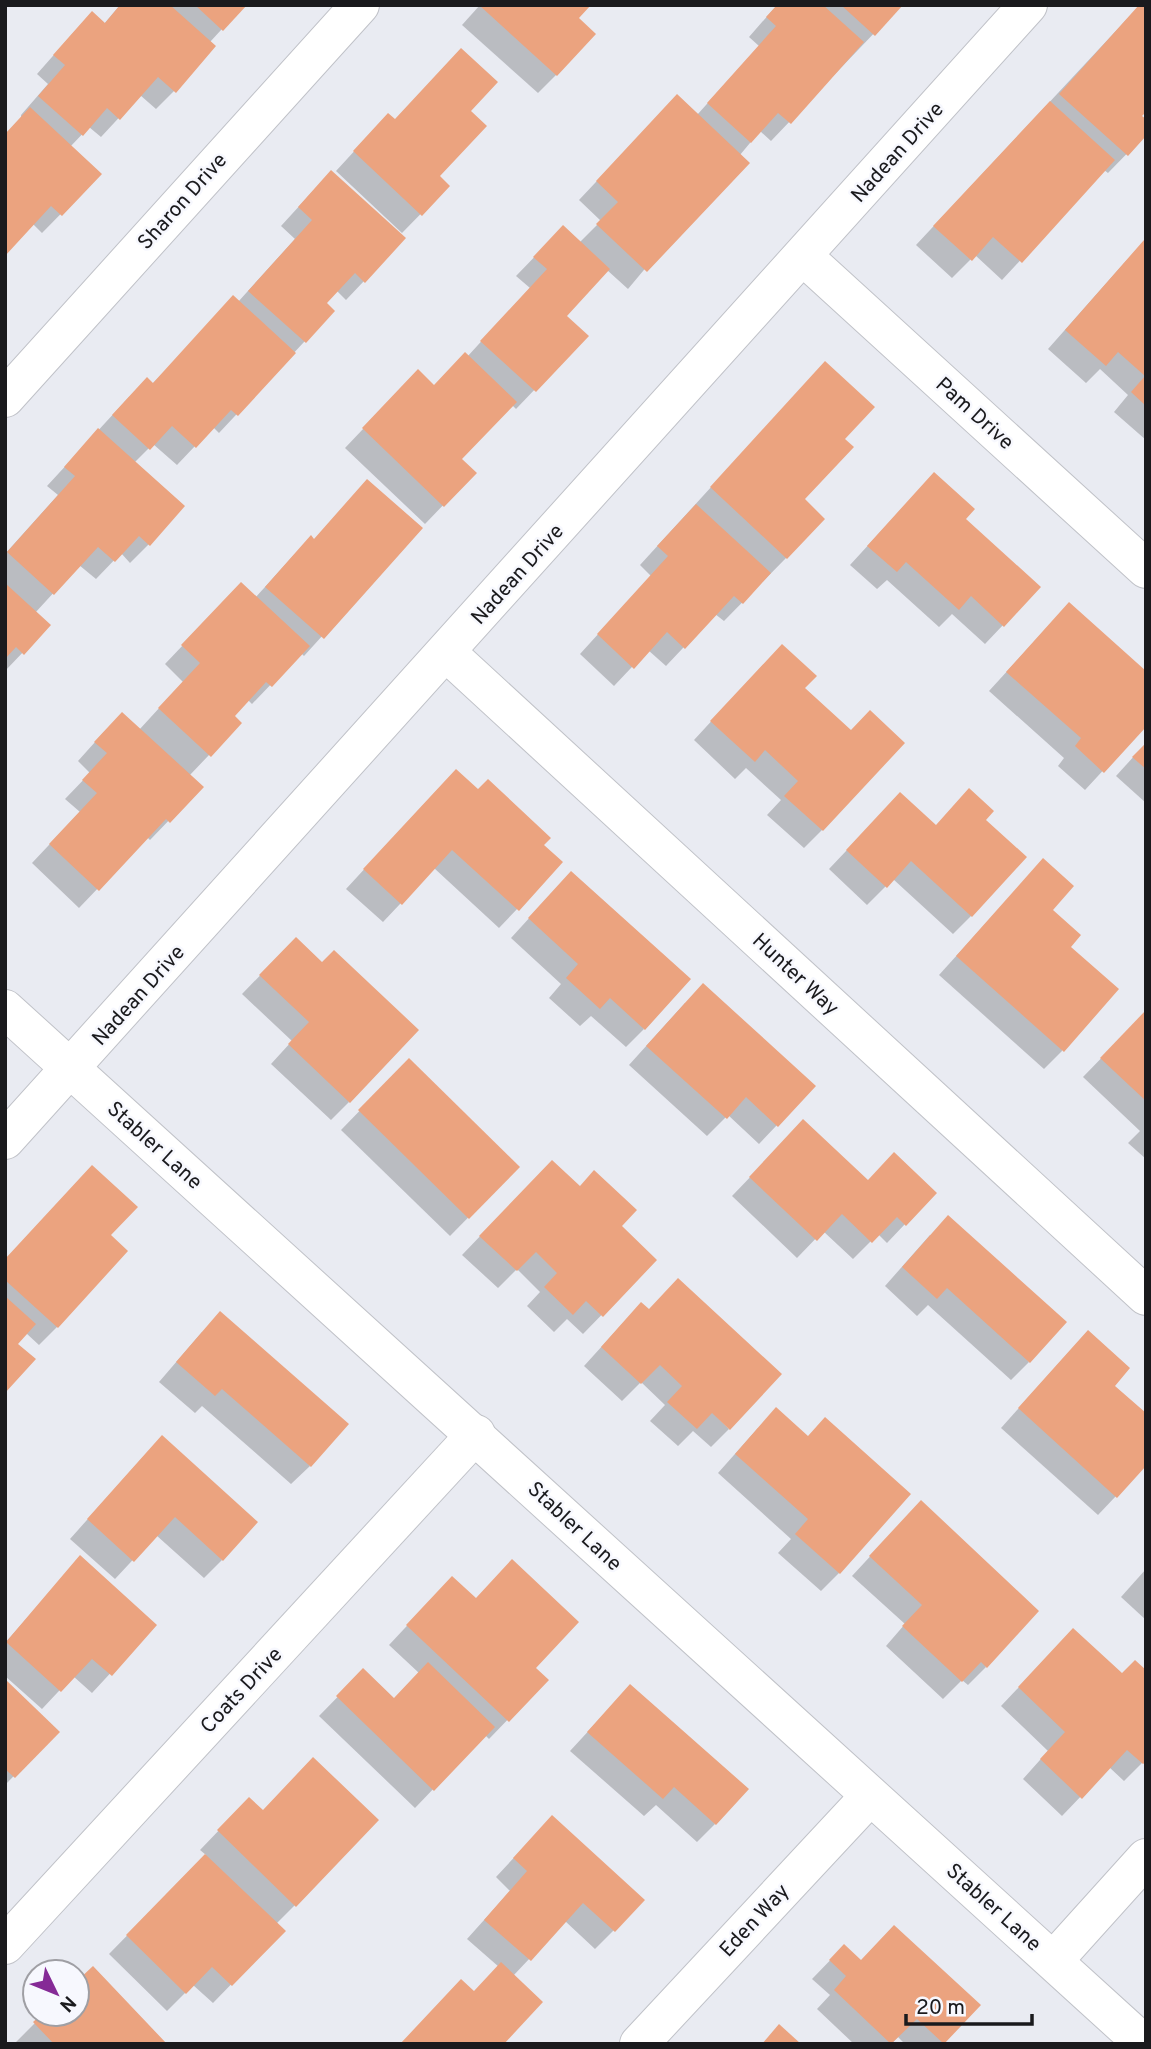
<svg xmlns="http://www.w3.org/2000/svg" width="1151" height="2049" font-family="Overpass,sans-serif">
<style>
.shadow{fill:#0003}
.building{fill:#eba37f}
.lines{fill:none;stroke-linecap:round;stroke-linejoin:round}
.minor-casing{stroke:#c0c2c8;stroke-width:40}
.tertiary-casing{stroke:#c0c2c8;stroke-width:40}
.minor{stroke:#fff;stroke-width:38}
.tertiary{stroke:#fff;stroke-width:38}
.labels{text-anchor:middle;stroke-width:5;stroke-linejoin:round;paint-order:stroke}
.street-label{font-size:21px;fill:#1a1a1d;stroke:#f7f8fe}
</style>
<rect width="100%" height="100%" fill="#e9ebf2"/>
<g class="shadow">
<polygon points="120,5 244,5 210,42 174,91 156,109 140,95 101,137 89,127 70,147 100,174 42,233 33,224 21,115 48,84 37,74 74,32 92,14 104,24"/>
<polygon points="480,5 577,18 556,75 538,93 462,25"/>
<polygon points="777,5 901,5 771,141 760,131 628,289 607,270 565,316 586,336 516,409 512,405 459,459 474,473 425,524 345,448 400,390 434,387 467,357 530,288 516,276 545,246 579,243 601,221 579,200 659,115 697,115 759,46 749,37"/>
<polygon points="1127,19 1140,116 1146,134 1108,173 1104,170 1002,280 975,255 952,278 916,245"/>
<polygon points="468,111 437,176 448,186 402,233 336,171 370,134 394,121"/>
<polygon points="313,191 364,281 346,300 336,290 325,303 333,311 219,433 213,427 177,465 153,444 134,463 149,544 130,563 121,553 96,579 79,565 35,613 49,625 5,671 5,554 58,495 47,486 129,397 152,384 238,302 295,239 281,226"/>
<polygon points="1146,244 1146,440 1114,412 1128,395 1100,369 1086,383 1048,349 1126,261"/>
<polygon points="807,382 842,439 802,500 786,558 724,621 715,614 666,666 648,650 614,686 580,654 651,576 640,565"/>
<polygon points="916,493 963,519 1003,625 985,644 952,614 939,627 887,580 877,589 850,565"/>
<polygon points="420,528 304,656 301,653 252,704 247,699 232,716 209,755 189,776 201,787 150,840 147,837 79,908 32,863 80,812 65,799 90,773 78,761 104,732 139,730 183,682 165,664 223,603 255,598 293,556 313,540"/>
<polygon points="1051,623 1146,724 1085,790 1058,766 1064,758 989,691"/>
<polygon points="764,664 803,688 822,830 804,848 767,815 781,800 746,768 735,779 694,740"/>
<polygon points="1146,743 1146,803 1116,776"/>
<polygon points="438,789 542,845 561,863 499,928 434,868 383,922 346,889"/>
<polygon points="882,813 935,827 984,820 971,916 953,934 893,879 867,905 829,869"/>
<polygon points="1043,860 1062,1051 1044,1069 939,975"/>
<polygon points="553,892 644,1029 626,1047 591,1016 580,1026 549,998 561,984 511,938"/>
<polygon points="278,957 349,1102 331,1120 271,1064 292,1041 242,994"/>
<polygon points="685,1003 777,1125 759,1144 728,1115 707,1136 629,1065"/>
<polygon points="1146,1012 1146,1159 1128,1143 1140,1131 1083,1077"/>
<polygon points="409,1060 518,1167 450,1236 341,1130"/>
<polygon points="803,1122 905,1224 887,1243 878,1234 853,1259 823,1231 797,1258 732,1196"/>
<polygon points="534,1180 619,1226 655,1260 583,1334 567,1319 554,1332 527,1306 540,1292 517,1269 498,1288 462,1255"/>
<polygon points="109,1235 57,1327 39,1345 26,1333 16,1344 5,1390 5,1260"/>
<polygon points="930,1235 1029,1362 1011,1380 928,1305 917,1316 885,1286"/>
<polygon points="623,1323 729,1429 711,1447 693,1431 678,1446 650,1421 665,1405 641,1382 622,1401 584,1366"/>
<polygon points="202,1332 310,1466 291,1484 202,1406 195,1413 159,1382"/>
<polygon points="1070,1351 1112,1386 1116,1496 1098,1515 1001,1428"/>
<polygon points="758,1428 808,1437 839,1573 821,1591 778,1553 791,1539 718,1473"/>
<polygon points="144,1456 222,1560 204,1578 156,1535 115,1579 70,1539"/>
<polygon points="903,1521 986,1667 968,1685 962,1680 943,1699 886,1646 905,1624 852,1576"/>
<polygon points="80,1558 155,1625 92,1693 73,1676 42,1709 5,1676 5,1643"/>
<polygon points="1146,1569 1146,1620 1121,1597"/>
<polygon points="434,1597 546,1680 489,1739 485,1735 415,1808 319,1716 363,1671 393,1700 419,1673 389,1645"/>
<polygon points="1055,1649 1146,1759 1124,1781 1109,1767 1062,1816 1023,1779 1048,1751 1001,1706"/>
<polygon points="5,1682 57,1732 5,1785"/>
<polygon points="630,1686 715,1824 697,1842 656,1805 644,1816 570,1751"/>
<polygon points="249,1799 295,1905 276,1924 283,1931 213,2003 193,1985 167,2011 109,1954 206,1855 200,1850"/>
<polygon points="534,1836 614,1930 595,1949 565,1921 513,1976 473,1993 499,1967 467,1939 510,1891 496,1877"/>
<polygon points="844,1946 861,1962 978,2005 942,2044 905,2044 898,2037 891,2044 854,2044 817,2009 830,1995 812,1979"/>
<polygon points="77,1983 165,2044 18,2044 16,2042 44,2014 77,2014"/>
</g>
<g class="building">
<polygon points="120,5 170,5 216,46 176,93 158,77 120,120 107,108 83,136 38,96 65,65 53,55 92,11 105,23"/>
<polygon points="195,5 247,5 223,31"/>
<polygon points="479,5 591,5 579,18 596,34 557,76"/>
<polygon points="777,5 823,5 864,42 791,124 778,113 751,143 707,103 776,26 766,17"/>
<polygon points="841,5 903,5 875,36"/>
<polygon points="1139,5 1146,5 1146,112 1142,116 1146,119 1146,136 1128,156 1059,94"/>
<polygon points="461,48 498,82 471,111 487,126 440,176 450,186 422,216 353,151 388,113 395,119"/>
<polygon points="677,94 750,163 647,272 596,224 618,202 596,181"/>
<polygon points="1050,101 1115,160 1022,263 993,237 972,261 933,226"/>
<polygon points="30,107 102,174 62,216 51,206 5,256 5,134"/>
<polygon points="331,170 406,238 365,283 355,273 327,303 335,311 306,343 248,291 312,220 298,207"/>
<polygon points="563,225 610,269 567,316 589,336 536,392 480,341 547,269 533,257"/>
<polygon points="1144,240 1146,242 1146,406 1131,392 1145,376 1118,352 1106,366 1065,330"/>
<polygon points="233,295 296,353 238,416 231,410 196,448 172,426 150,450 112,415 147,377 153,383"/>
<polygon points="465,352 517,402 462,459 477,473 444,507 362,428 418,369 434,385"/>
<polygon points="825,361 875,407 845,439 854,447 805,499 825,519 787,559 710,487"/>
<polygon points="98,428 185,506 150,546 139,536 115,562 98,547 54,595 7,552 75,476 64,467"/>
<polygon points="934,472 975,509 966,519 1041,587 1004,627 971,596 959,610 906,562 897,572 867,546"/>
<polygon points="367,479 423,528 324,639 265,587 311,535 314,539"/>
<polygon points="696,504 771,573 743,604 734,596 685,649 667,632 634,669 597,634 668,556 657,546"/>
<polygon points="241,582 310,646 272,687 266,682 235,716 242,723 211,757 158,708 200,663 181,645"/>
<polygon points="5,583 51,625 24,655 16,647 5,659"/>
<polygon points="1069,602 1146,671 1146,727 1104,773 1075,746 1081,738 1006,672"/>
<polygon points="782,644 817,676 805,688 851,730 870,710 905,743 823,831 784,796 798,781 765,750 755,762 710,721"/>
<polygon points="122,712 204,787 170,823 166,819 99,891 49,844 97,793 82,780 107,753 94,742"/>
<polygon points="1146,743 1146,769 1132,757"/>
<polygon points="456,769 478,789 488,779 551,838 544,845 563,862 519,911 452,850 402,905 363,869"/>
<polygon points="969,788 994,811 986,820 1027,857 972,917 911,861 887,888 846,850 900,792 936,825"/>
<polygon points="1043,858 1074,886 1053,910 1081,935 1071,947 1119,989 1064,1052 956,956"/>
<polygon points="571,871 691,979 645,1030 610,998 600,1009 566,978 578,964 528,918"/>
<polygon points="296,937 322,962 334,950 419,1030 350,1103 288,1044 309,1022 259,975"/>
<polygon points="703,983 816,1086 778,1127 746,1097 727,1119 646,1046"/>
<polygon points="1146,1010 1146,1101 1100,1058"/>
<polygon points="409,1058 520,1167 469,1219 358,1110"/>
<polygon points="803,1119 868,1180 894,1152 937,1193 906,1226 897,1217 872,1243 842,1214 817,1241 749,1177"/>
<polygon points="552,1160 580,1186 594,1170 637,1210 622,1226 657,1260 603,1317 586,1301 573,1315 544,1287 557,1273 536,1252 517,1271 479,1236"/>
<polygon points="92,1165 138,1207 111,1235 128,1251 58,1328 5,1280 5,1259"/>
<polygon points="948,1215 1067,1322 1030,1363 947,1288 937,1299 902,1267"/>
<polygon points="678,1278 782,1374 730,1430 712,1413 697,1429 667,1402 682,1386 660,1365 641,1384 601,1347 641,1302 649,1309"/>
<polygon points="5,1296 36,1324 18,1344 36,1359 5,1393"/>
<polygon points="220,1311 349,1424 311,1467 222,1389 215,1396 176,1362"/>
<polygon points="1088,1330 1130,1368 1115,1386 1146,1413 1146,1466 1117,1498 1018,1408"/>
<polygon points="776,1407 808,1436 825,1417 911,1494 840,1574 795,1534 808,1519 735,1454"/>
<polygon points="162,1435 258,1522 223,1561 175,1517 134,1562 87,1519"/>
<polygon points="921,1500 1039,1611 987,1668 981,1662 962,1682 902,1626 922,1605 869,1556"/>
<polygon points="80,1555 157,1625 112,1676 92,1659 61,1692 6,1642"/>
<polygon points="512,1559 579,1622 536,1668 549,1680 509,1722 406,1625 452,1576 476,1598"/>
<polygon points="1073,1628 1122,1673 1135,1660 1146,1670 1146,1762 1143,1764 1127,1750 1082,1799 1040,1759 1065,1732 1018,1687"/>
<polygon points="428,1662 495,1727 434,1791 336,1696 363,1668 394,1698"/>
<polygon points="5,1679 60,1732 15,1778 5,1769"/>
<polygon points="630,1684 749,1789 716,1825 674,1787 663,1799 587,1732"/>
<polygon points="313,1757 379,1820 296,1907 217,1830 249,1797 263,1810"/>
<polygon points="552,1815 645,1900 615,1932 583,1903 531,1961 484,1920 527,1871 513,1858"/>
<polygon points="205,1854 286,1931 232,1986 212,1967 186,1994 126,1935"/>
<polygon points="894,1925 981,2005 944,2044 917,2019 891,2044 834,1990 846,1976 829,1960 844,1944 861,1960"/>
<polygon points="501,1962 543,2002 504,2044 400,2044 461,1979 474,1991"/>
<polygon points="93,1966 167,2044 54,2044 33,2022 42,2014 77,2014 77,1981"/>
<polygon points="779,2024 801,2044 762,2044"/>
</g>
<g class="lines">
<g class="minor-casing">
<g id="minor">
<polyline points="804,257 1146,569"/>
<polyline points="5,398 360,5"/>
<polyline points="446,652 1146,1296"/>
<polyline points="5,1140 1028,5"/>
<polyline points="5,1945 476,1434"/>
<polyline points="1054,1960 1146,1858"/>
<polyline points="639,2044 870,1796"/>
</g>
</g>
<g class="tertiary-casing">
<polyline id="tertiary" points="5,1009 1144,2044"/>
</g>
<use href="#minor" class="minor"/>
<use href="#tertiary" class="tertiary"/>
</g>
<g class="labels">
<g class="street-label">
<text transform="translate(897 152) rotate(-48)" y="7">Nadean Drive</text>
<text transform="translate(182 201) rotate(-48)" y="7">Sharon Drive</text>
<text transform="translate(975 413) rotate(42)" y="7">Pam Drive</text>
<text transform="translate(517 574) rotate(-48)" y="7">Nadean Drive</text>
<text transform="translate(796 974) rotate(43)" y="7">Hunter Way</text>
<text transform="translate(138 995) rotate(-48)" y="7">Nadean Drive</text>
<text transform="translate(155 1145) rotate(42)" y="7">Stabler Lane</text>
<text transform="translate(575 1526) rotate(43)" y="7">Stabler Lane</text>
<text transform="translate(241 1690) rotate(-47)" y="7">Coats Drive</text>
<text transform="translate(994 1907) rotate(42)" y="7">Stabler Lane</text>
<text transform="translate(754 1920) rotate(-47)" y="7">Eden Way</text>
</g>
</g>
<rect width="1151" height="2049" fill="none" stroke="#1a1a1d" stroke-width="14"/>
<g transform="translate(56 1993) rotate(133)"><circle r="33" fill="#f7f8fe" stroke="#9f9fa4" stroke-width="2"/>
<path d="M0-5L12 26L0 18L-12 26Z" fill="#852a96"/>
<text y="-10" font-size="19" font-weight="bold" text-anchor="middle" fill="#1a1a1d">N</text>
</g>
<path d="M906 2014v10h126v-10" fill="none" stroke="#1a1a1d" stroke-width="3.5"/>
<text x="916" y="2014" font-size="21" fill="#1a1a1d" stroke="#f7f8fe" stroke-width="5" paint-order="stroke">20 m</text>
</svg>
